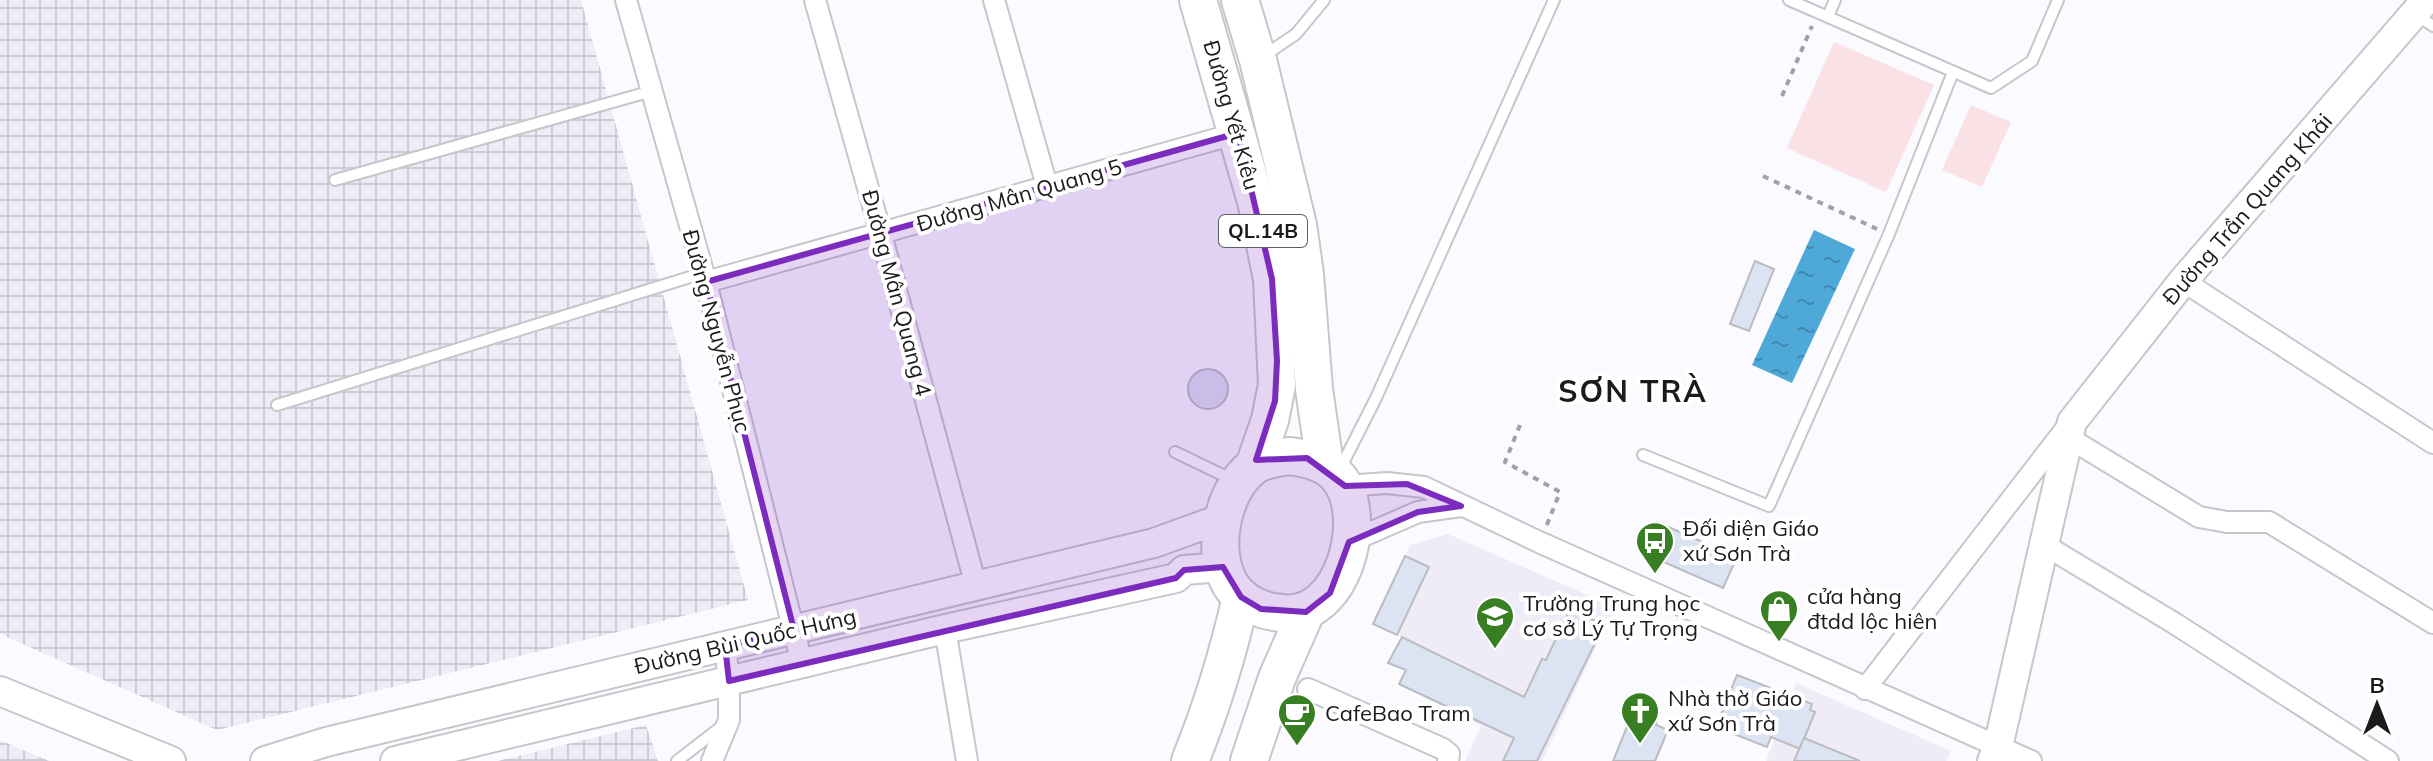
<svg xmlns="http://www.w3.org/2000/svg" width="2433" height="761" font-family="Mulish,sans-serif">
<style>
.built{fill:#efecf8}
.industrial{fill:url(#industrial-grid)}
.green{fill:#f9e1e6}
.water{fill:url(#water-ripples)}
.building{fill:#dce3f2;stroke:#babcc0;stroke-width:2}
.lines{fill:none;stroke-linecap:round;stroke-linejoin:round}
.lane-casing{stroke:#c7c6cb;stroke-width:14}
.street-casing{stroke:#c7c6cb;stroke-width:24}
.secondary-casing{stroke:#c7c6cb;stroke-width:32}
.highway-casing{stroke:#c7c6cb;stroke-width:40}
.path{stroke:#a1a0a4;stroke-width:4;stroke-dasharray:6 6;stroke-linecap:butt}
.lane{stroke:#fff;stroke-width:10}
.street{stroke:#fff;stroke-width:20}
.secondary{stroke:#fff;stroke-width:28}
.highway{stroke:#fff;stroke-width:36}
.marked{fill:#7b2cbf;fill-opacity:0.2;stroke:#7b2cbf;stroke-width:6;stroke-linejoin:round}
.labels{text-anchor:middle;stroke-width:8;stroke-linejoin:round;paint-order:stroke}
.shield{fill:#fff;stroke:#5f5f61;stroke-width:2}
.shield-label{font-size:20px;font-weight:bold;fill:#1b1b1d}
.street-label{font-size:22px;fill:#1b1b1d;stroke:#fff}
.poi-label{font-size:22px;fill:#1b1b1d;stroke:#fff;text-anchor:start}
.district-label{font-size:30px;font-weight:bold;letter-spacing:2px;fill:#1b1b1d;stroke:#fff}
</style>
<defs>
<pattern id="industrial-grid" width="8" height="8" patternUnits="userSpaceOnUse" patternTransform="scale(2)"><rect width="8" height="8" fill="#efecf8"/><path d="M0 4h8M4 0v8" fill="none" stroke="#cccad4"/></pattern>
<pattern id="water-ripples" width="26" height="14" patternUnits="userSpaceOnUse" patternTransform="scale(2)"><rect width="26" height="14" fill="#4fa9d8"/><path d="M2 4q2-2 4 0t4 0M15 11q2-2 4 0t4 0" fill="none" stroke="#4189af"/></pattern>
</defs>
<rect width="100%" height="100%" fill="#fbfaff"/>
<g class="built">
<polygon points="1448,534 1615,607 1542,761 1465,761 1481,726 1399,684 1406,670 1389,663 1402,637 1373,624 1410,545"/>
<polygon points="1796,683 1951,751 1946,761 1766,761"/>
</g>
<g class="industrial">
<polygon points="0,0 581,0 748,600 217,730 0,634"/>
<polygon points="646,725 658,761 498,761"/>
<polygon points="0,740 49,761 0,761"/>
</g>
<g class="green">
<polygon points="1834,42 1934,85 1886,192 1787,148"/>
<polygon points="1971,105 2011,122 1982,187 1942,170"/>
</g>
<polygon class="water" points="1814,230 1855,249 1792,383 1752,365"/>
<g class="building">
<polygon points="1755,261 1774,269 1749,331 1730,324"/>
<circle cx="1208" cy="389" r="20"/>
<polygon points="1657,522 1737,557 1723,588 1643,553"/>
<polygon points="1405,556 1429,567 1397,635 1373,624"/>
<polygon points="1570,609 1604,625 1537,761 1503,761 1514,738 1399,684 1406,670 1388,663 1402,637 1524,697 1542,659 1546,660"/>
<polygon points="1737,675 1812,704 1810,710 1815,712 1800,749 1771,737 1767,747 1716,727"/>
<polygon points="1644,714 1657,719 1656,725 1668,730 1655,761 1613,761 1631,717 1641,722"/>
<polygon points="1804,738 1860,761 1794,761"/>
</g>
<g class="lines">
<g class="lane-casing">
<g id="lane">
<polyline points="1789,0 1991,88 2032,61 2058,0"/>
<polyline points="2417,15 2433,26"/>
<polyline points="1828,16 1835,0"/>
<polyline points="1265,55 1296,34 1324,0"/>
<polyline points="335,180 652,91"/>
<polyline points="277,405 703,273"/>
<polyline points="1175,452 1233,480"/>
<polyline points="1643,455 1769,506 1889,234 1953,72"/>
<polyline points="1339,471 1376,398 1554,0"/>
<polyline points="677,761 721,727"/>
</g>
</g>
<g class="street-casing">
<g id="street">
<polyline points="626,0 706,282 802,663"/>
<polyline points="815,0 881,234 976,586"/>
<polyline points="994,0 1047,186"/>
<polyline points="2183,281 2433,443"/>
<polyline points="706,282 1238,133"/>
<polyline points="2069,438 2199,517 2227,522 2269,522 2433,623"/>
<polyline points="1345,486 1387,483 1424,487 1539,542 2031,761"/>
<polyline points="1349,542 1418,512 1461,506"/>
<polyline points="2043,544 2174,623 2388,761"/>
<polyline points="945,629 967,761"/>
<polyline points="1308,689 1443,749 1449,754 1448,761"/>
<polyline points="1865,689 2068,426"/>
<polyline points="712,761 729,720 729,681 725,646"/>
</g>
</g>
<g class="secondary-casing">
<g id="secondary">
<polyline points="0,691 171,761"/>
<polyline points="265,761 326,742 1154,543 1223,518"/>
<polyline points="395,761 945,629 1176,578 1184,570 1223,567"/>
<polyline points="1992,761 1998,747 2072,422 2183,281 2426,0"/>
</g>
</g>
<g class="highway-casing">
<g id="highway">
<polyline points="1198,0 1257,205 1272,279 1277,385 1270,420 1254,466"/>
<polyline points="1240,0 1258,60 1298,225 1305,274 1314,389 1325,465"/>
<path d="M1289,456c18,2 37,6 49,21 33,39 5,144 -56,136 -14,-1 -29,-6 -40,-15 -36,-29 -24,-106 12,-132 10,-7 23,-8 35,-10z"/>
<path d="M1190,761c22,-54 38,-107 51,-164"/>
<polyline points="1249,761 1277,678 1306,612"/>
</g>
</g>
<g class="path">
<polyline points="1782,96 1812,26"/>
<polyline points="1763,176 1877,229"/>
<polyline points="1520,425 1505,462 1560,492 1546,527"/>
</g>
<use href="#lane" class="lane"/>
<use href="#street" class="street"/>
<use href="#secondary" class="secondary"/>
<use href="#highway" class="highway"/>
</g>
<path class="marked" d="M1238,133l34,146 5,82 -2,40 -19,59 51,-2 38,28 62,-2 54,22 -43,6 -69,30 -19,51 -24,19 -45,-3 -20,-12 -18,-30 -39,3 -8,8 -447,103 -4,-35 69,-16 -88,-348z"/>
<defs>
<g id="bus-pin" transform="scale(2)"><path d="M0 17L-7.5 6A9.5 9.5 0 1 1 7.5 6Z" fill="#387e22" stroke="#fff"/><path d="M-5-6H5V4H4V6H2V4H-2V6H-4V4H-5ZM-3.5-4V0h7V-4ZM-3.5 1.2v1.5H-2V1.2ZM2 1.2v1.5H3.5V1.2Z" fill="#fff"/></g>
<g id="shop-pin" transform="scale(2)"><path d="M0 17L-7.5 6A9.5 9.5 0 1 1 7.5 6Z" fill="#387e22" stroke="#fff"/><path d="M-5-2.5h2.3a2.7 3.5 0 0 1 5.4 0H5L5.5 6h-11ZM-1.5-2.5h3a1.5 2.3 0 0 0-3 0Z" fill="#fff"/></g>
<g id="school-pin" transform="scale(2)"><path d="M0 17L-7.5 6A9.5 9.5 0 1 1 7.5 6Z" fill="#387e22" stroke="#fff"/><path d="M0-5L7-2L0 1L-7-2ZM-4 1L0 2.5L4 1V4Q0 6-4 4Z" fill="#fff"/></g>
<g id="church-pin" transform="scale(2)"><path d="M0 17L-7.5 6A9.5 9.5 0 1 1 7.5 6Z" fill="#387e22" stroke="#fff"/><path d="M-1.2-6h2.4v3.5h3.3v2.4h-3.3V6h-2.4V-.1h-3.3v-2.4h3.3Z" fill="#fff"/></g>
<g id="cafe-pin" transform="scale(2)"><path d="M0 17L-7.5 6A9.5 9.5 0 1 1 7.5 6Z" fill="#387e22" stroke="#fff"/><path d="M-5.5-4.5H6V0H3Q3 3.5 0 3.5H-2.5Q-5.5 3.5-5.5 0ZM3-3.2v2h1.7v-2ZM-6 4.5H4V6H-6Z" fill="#fff"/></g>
</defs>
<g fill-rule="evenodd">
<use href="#bus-pin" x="1655" y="541"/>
<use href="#shop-pin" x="1779" y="609"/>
<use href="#school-pin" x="1495" y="616"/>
<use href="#church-pin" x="1640" y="711"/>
<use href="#cafe-pin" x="1297" y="713"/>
</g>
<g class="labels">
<rect class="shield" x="1219" y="215" width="88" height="32" rx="6"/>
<g class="shield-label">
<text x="1263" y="238">QL.14B</text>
</g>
<g class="street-label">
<text transform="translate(1232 115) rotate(74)" y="8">Đường Yết Kiêu</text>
<text transform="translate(1019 195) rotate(-16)" y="8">Đường Mân Quang 5</text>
<text transform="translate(2247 209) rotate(-49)" y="8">Đường Trần Quang Khải</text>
<text transform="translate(897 293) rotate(75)" y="8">Đường Mân Quang 4</text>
<text transform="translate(717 331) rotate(75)" y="8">Đường Nguyễn Phục</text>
<text transform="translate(745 641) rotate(-13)" y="8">Đường Bùi Quốc Hưng</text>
</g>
<g class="poi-label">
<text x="1683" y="536">Đối diện Giáo<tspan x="1683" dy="25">xứ Sơn Trà</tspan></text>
<text x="1807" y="604">cửa hàng<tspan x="1807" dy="25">đtdd lộc hiên</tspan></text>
<text x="1523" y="611">Trường Trung học<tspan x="1523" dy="25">cơ sở Lý Tự Trọng</tspan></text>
<text x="1668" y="706">Nhà thờ Giáo<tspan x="1668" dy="25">xứ Sơn Trà</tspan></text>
<text x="1325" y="721">CafeBao Tram</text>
</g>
<g class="district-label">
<text x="1633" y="402">SƠN TRÀ</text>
</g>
</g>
<g transform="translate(2377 705)" stroke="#ffffff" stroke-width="6" paint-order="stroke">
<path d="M0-6L14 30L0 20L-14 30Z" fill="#1b1b1d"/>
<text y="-12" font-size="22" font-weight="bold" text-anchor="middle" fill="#1b1b1d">B</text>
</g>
</svg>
